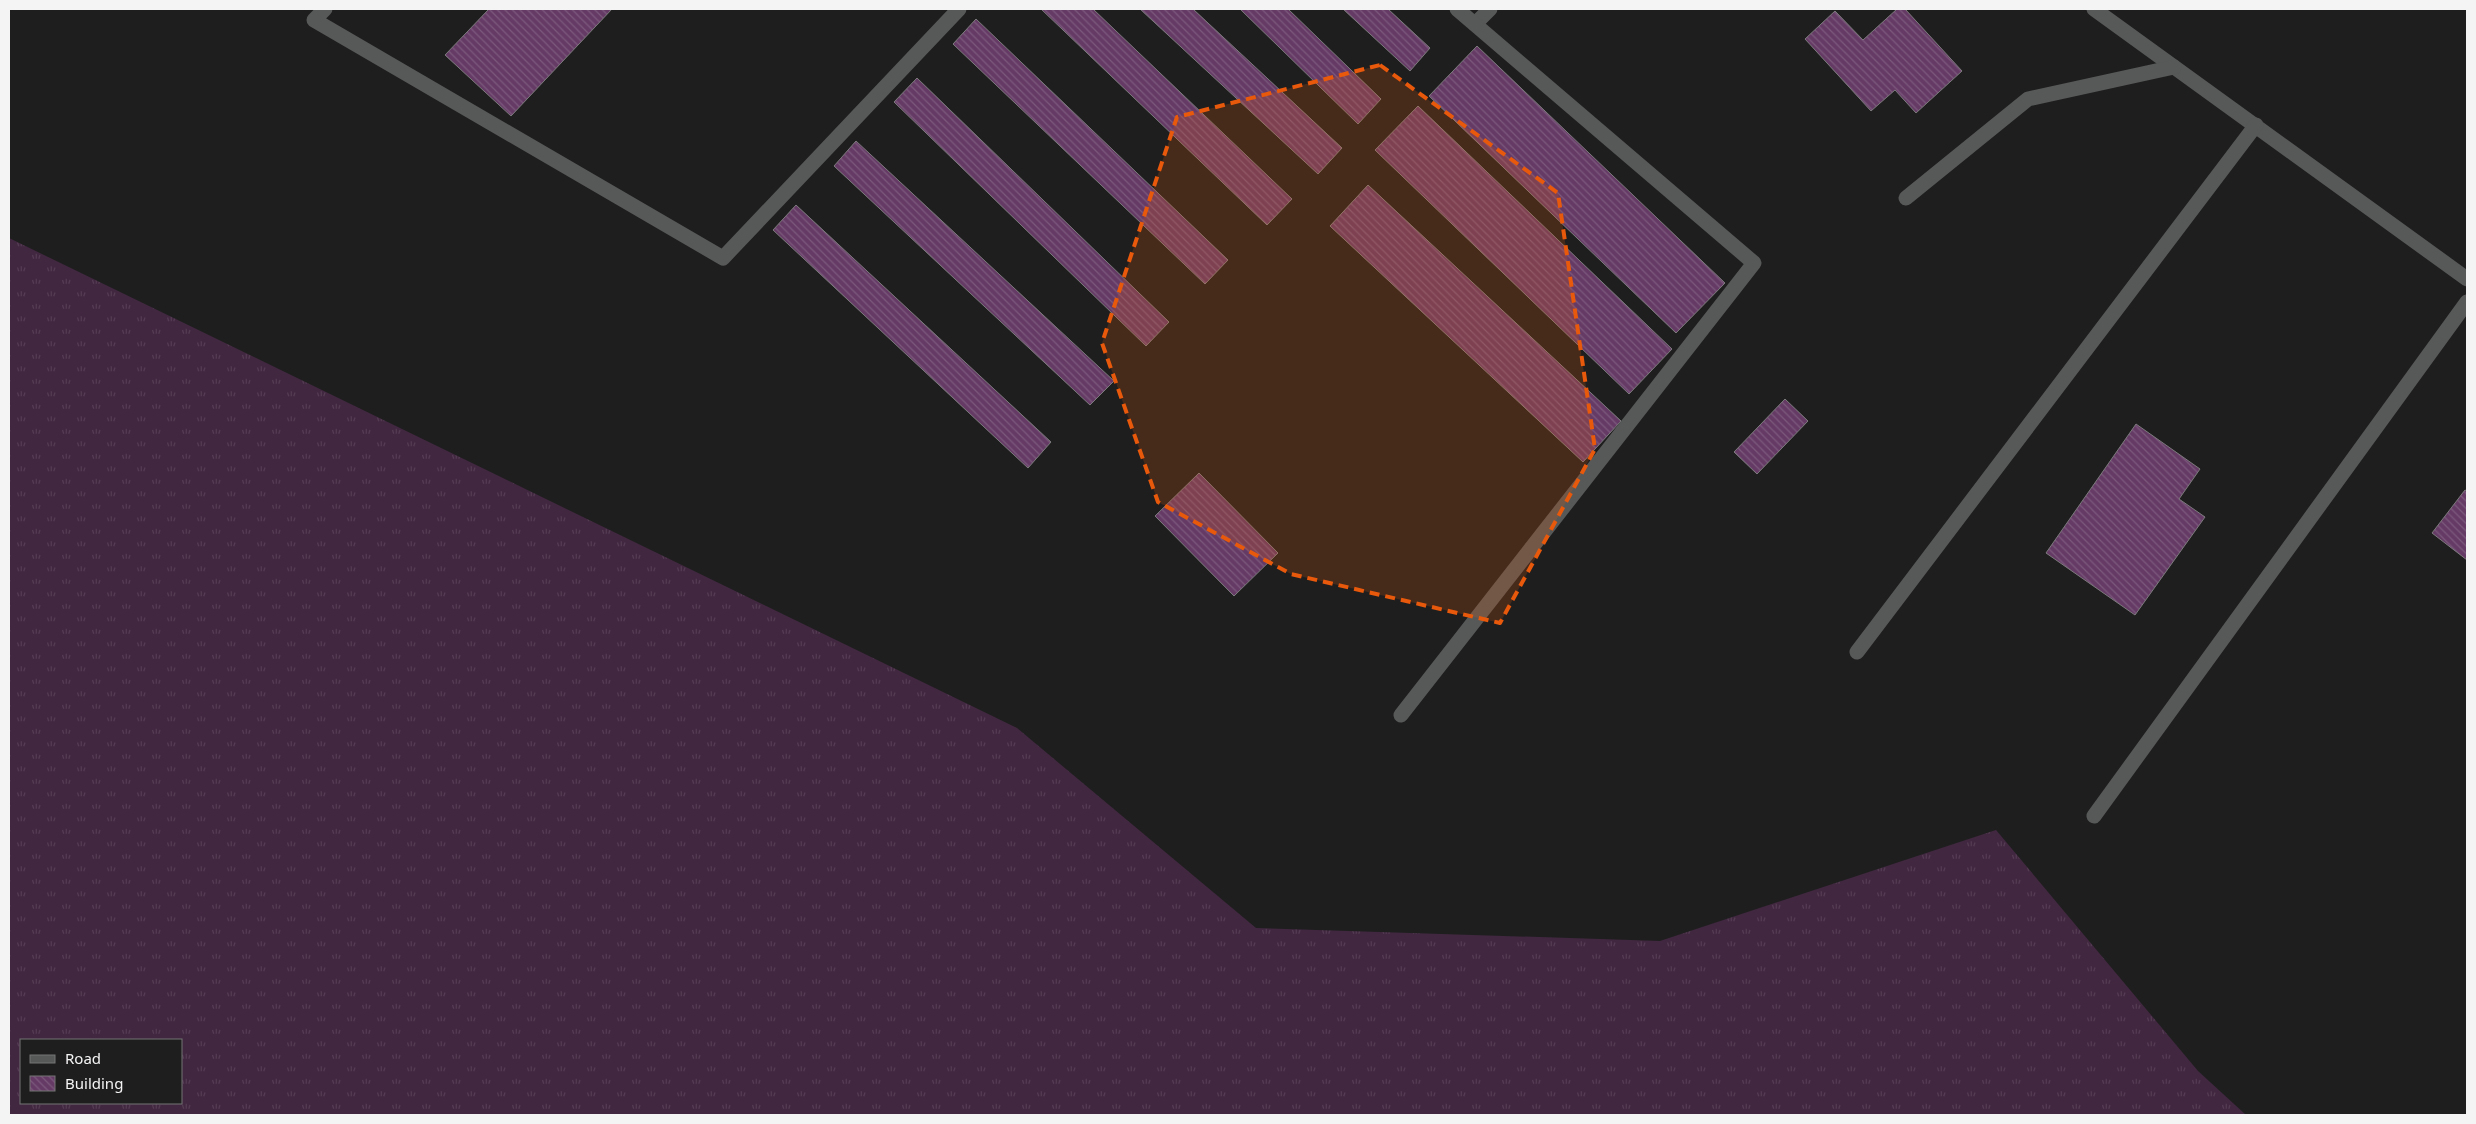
<svg xmlns="http://www.w3.org/2000/svg" width="2476" height="1124" font-family="'Noto Sans',sans-serif">
<style>
.grass{fill:url(#grass-tufts);fill-rule:evenodd}
.building{fill:url(#building-back-hatch);stroke:#7c7a7c}
.lines{fill:none;stroke-linecap:round;stroke-linejoin:round}
.minor{stroke:#575858;stroke-width:15}
.marked{fill:#e8590c;fill-opacity:0.2;stroke:#e8590c;stroke-width:4;stroke-dasharray:10 6;stroke-linejoin:round}
</style>
<defs>
<pattern id="grass-tufts" width="24" height="20" patternUnits="userSpaceOnUse" patternTransform="scale(1.25)"><rect width="24" height="20" fill="#412740"/><path d="M3 7l-1-3M5 7V3M7 7l1-3M15 17l-1-3M17 17v-4M19 17l1-3" fill="none" stroke="#543c53"/></pattern>
<pattern id="building-back-hatch" width="6" height="6" patternUnits="userSpaceOnUse" patternTransform="scale(1.25)"><rect width="6" height="6" fill="#653b65"/><path d="M-1 5l2 2M0 0l6 6M5-1l2 2" fill="none" stroke="#7c587c"/></pattern>
</defs>
<rect width="100%" height="100%" fill="#1f1e1f"/>
<path class="grass" d="M9,238l1008,490 239,200 404,13 336,-111 202,241 48,44h-2237zM21,1040h160v63h-160z"/>
<g class="building">
<polygon points="489,9 612,9 511,116 445,55"/>
<polygon points="1041,9 1093,9 1292,199 1267,225"/>
<polygon points="1140,9 1193,9 1342,148 1318,174"/>
<polygon points="1240,9 1288,9 1381,99 1358,124"/>
<polygon points="1343,9 1388,9 1430,48 1410,71"/>
<polygon points="1897,9 1905,9 1962,71 1916,113 1895,90 1871,111 1805,39 1835,11 1863,40"/>
<polygon points="976,19 1228,260 1205,284 953,44"/>
<polygon points="1477,46 1725,283 1676,333 1429,96"/>
<polygon points="917,78 1169,322 1146,346 894,102"/>
<polygon points="1418,106 1672,349 1629,394 1375,150"/>
<polygon points="856,141 1114,381 1090,405 834,166"/>
<polygon points="1368,185 1621,421 1583,462 1330,226"/>
<polygon points="796,205 1051,442 1028,468 773,230"/>
<polygon points="1785,399 1808,421 1757,474 1734,452"/>
<polygon points="2136,424 2200,469 2179,499 2205,517 2135,615 2046,553"/>
<polygon points="1199,473 1278,553 1234,596 1155,516"/>
<polygon points="2465,490 2467,491 2467,560 2432,533"/>
</g>
<g class="lines">
<g class="minor">
<polyline points="325,9 314,20 723,258 959,9"/>
<polyline points="2094,9 2467,279"/>
<polyline points="1475,24 1490,9"/>
<polyline points="1906,198 2028,99 2174,67"/>
<polyline points="1857,652 2256,125"/>
<polyline points="1401,715 1754,263 1457,9"/>
<polyline points="2094,816 2467,302"/>
</g>
</g>
<path class="marked" d="M1380,65l178,128 37,256 -95,174 -209,-49 -133,-72 -56,-159 75,-226z"/>
<rect width="2476" height="1124" fill="none" stroke="#f5f4f5" stroke-width="20"/>
<rect x="20" y="1039" width="162" height="65" fill="#1f1e1f" stroke="#757475"/>
<rect x="30" y="1055" width="25" height="8" fill="#575858" stroke="#757475"/>
<text x="65" y="1064" font-size="15" fill="#f5f4f5">Road</text>
<rect x="30" y="1076" width="25" height="15" fill="url(#building-back-hatch)" stroke="#757475"/>
<text x="65" y="1089" font-size="15" fill="#f5f4f5">Building</text>
</svg>
